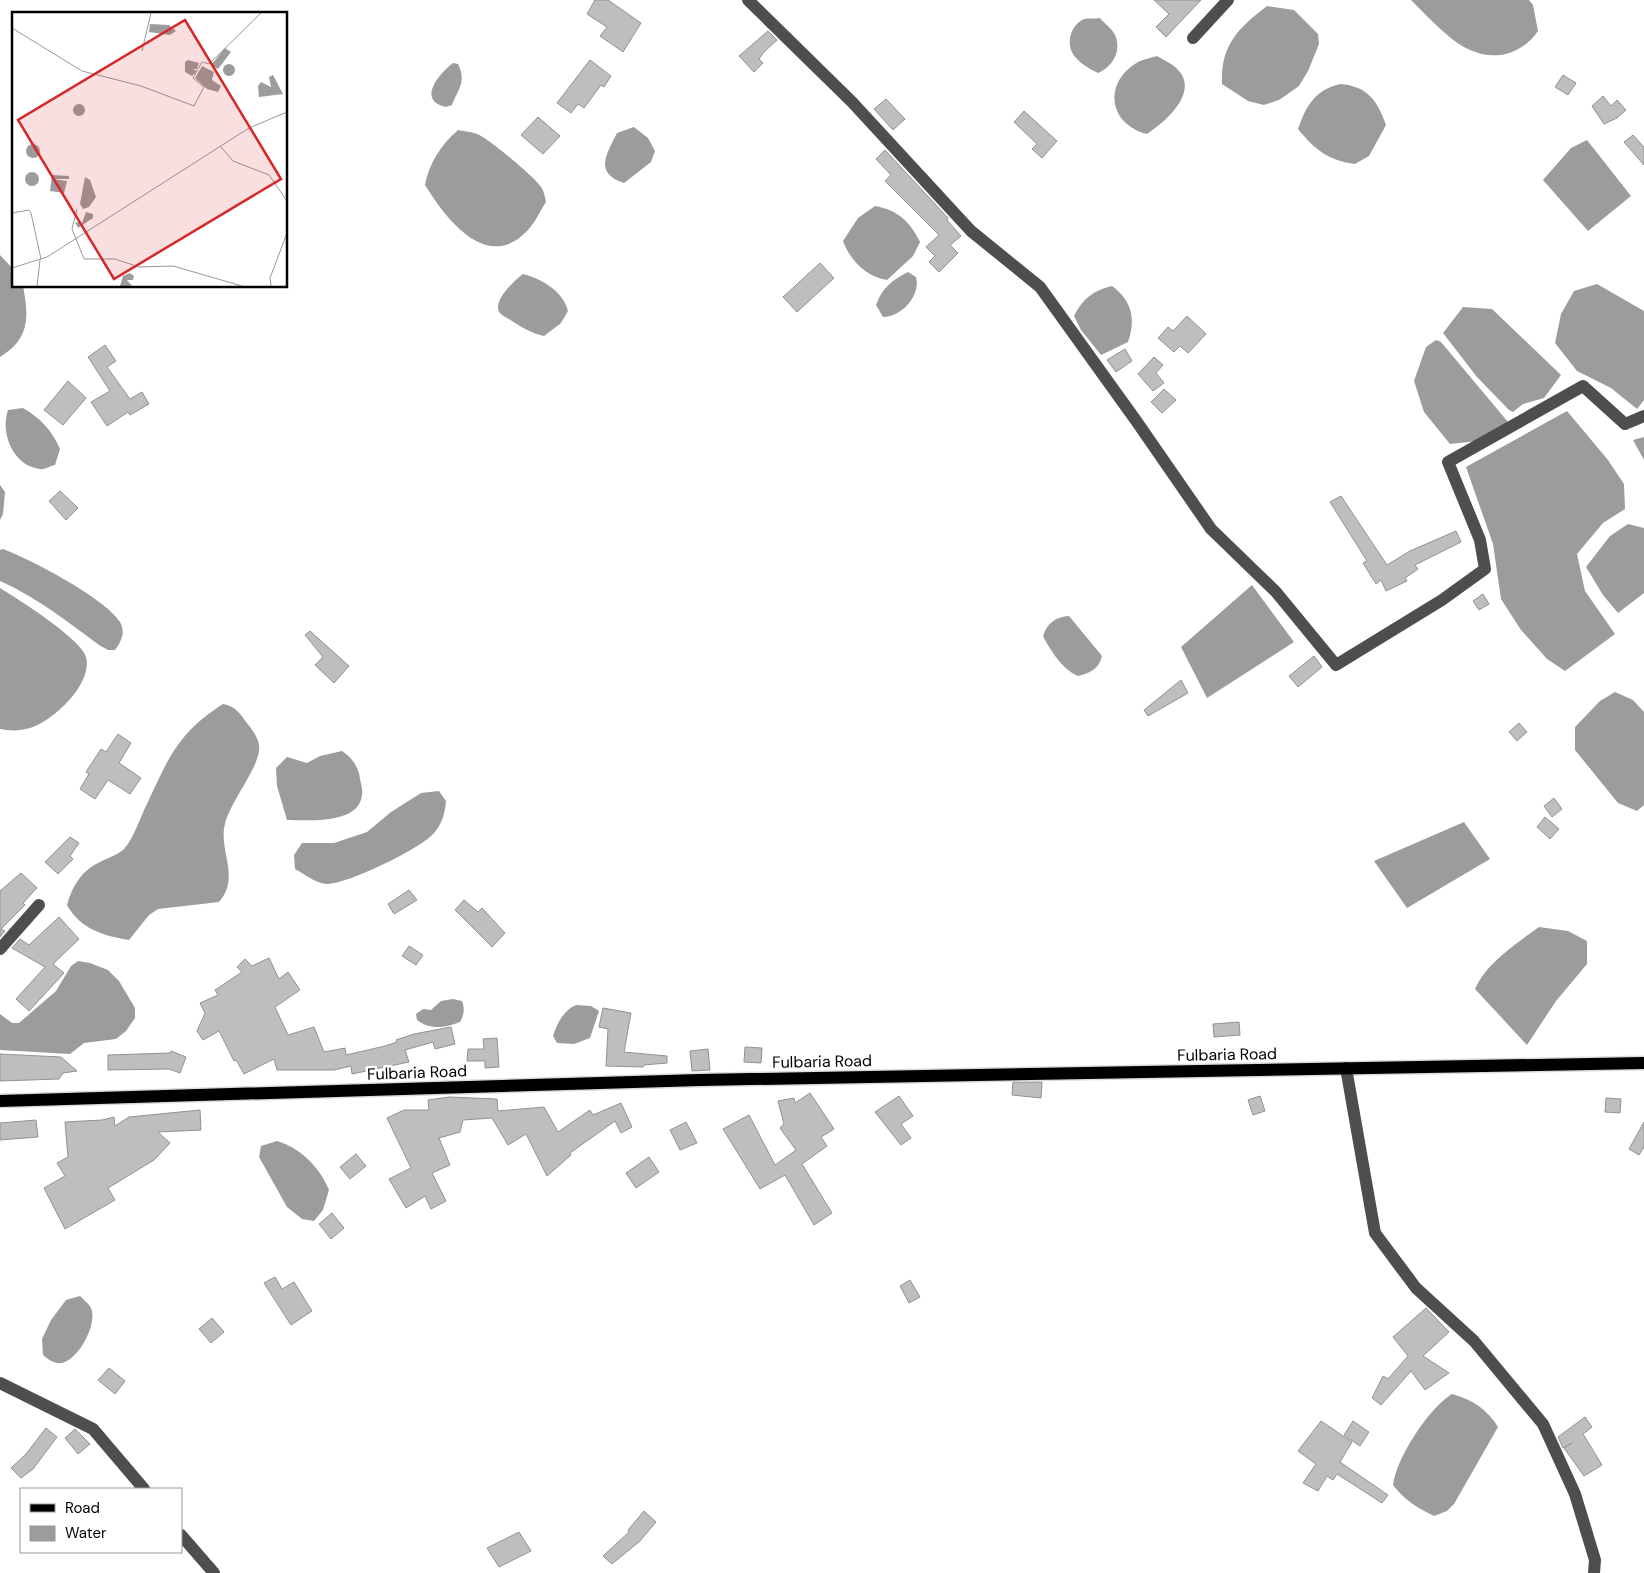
<svg xmlns="http://www.w3.org/2000/svg" width="1644" height="1573" font-family="'DM Sans',sans-serif">
<style>
.water{fill:#9c9c9c}
.building{fill:#bebebe;stroke:#929292}
.lines{fill:none;stroke-linecap:round;stroke-linejoin:round}
.major-casing{stroke:#dbdbdb;stroke-width:15}
.minor{stroke:#4e4e4e;stroke-width:12}
.major{stroke:#000;stroke-width:12}
.labels{text-anchor:middle;stroke-width:5;stroke-linejoin:round;paint-order:stroke}
.street-label{font-size:16px;fill:#000;stroke:#fff}
.inset-road{fill:none;stroke:#999;stroke-width:1}
.view{fill:#d62828;fill-opacity:0.15;stroke:#d62828;stroke-width:2.5}
.inset-edge{fill:none;stroke:#000;stroke-width:2.5}
</style>
<rect width="100%" height="100%" fill="#fff"/>
<g class="water">
<path d="M1411,0h118l4,5 5,26c-15,22 -42,31 -68,19 -19,-8 -44,-35 -59,-50z"/>
<path d="M1267,6l27,4 24,24 1,10 -11,27 -9,15 -20,14 -15,5 -16,-4 -26,-17c-2,-38 16,-56 45,-78z"/>
<path d="M1100,18c4,5 11,10 14,15 9,16 -1,34 -16,40 -9,-4 -20,-11 -25,-19 -7,-12 -2,-29 11,-35 4,-1 11,0 16,-1z"/>
<path d="M1157,56c5,3 12,6 17,10 29,23 -7,55 -27,68 -39,-10 -44,-52 -9,-72 6,-3 13,-4 19,-6z"/>
<path d="M453,63l5,1c9,18 0,25 -6,41l-6,2c-30,-7 -6,-34 7,-44z"/>
<path d="M1340,84c27,2 37,16 46,41l-17,31 -14,8c-26,-3 -41,-15 -57,-35 8,-23 17,-39 42,-45z"/>
<path d="M634,127l14,11 7,13 -4,11 -27,21c-30,-10 -18,-28 -7,-50z"/>
<path d="M458,130c6,1 14,2 19,4 10,3 59,44 64,53 3,4 4,10 5,15 -6,9 -11,21 -19,29 -40,42 -81,-12 -102,-46 4,-22 16,-40 33,-55z"/>
<polygon points="1587,140 1631,196 1588,231 1543,180 1571,148"/>
<path d="M875,206c23,4 35,16 45,36l-7,14 -26,24c-21,-3 -37,-20 -44,-39l15,-23z"/>
<path d="M0,255l14,15v16h9c6,31 7,53 -23,71z"/>
<path d="M908,272l8,5c5,18 -14,40 -33,40l-7,-12c6,-17 16,-25 32,-33z"/>
<path d="M523,274c19,5 40,17 45,37l-7,12 -17,13c-13,-3 -21,-8 -32,-15 -4,-3 -10,-5 -13,-9 -6,-12 16,-32 24,-38z"/>
<polygon points="1597,284 1644,311 1644,400 1637,409 1611,388 1577,371 1555,343 1561,314 1574,291"/>
<path d="M1112,286c20,15 24,33 16,56l-27,13 -20,-25 -7,-14c8,-17 20,-26 38,-30z"/>
<polygon points="1463,307 1492,309 1561,375 1544,398 1523,404 1513,412 1509,410 1477,377 1443,333"/>
<polygon points="1436,340 1441,342 1508,422 1477,441 1450,444 1424,412 1414,381 1426,347"/>
<path d="M23,408c17,10 29,22 37,41l-5,16c-5,1 -11,5 -15,4 -27,-3 -40,-36 -32,-59z"/>
<polygon points="1567,411 1608,460 1624,484 1625,509 1603,523 1577,554 1585,591 1615,634 1565,671 1547,659 1521,630 1501,599 1493,544 1466,467"/>
<polygon points="1644,437 1644,460 1633,440"/>
<polygon points="0,485 5,492 3,514 0,520"/>
<polygon points="1628,524 1644,528 1644,593 1618,613 1603,595 1586,567 1610,536"/>
<path d="M3,549c27,10 102,49 117,73 6,10 1,20 -5,28h-7l-9,-5c-32,-24 -63,-48 -99,-64v-31z"/>
<polygon points="1252,585 1294,642 1207,698 1181,647"/>
<path d="M0,588c18,11 81,51 86,69 7,27 -33,64 -56,71 -10,3 -20,3 -30,1z"/>
<path d="M1069,616l33,40c-3,13 -12,17 -24,20 -15,-6 -28,-26 -35,-40 4,-13 13,-19 26,-20z"/>
<polygon points="1615,692 1633,700 1644,712 1644,805 1637,811 1618,803 1575,750 1575,727 1600,701"/>
<path d="M223,704c12,2 17,9 23,18 5,6 12,15 13,23 3,20 -29,56 -34,79 -7,26 16,53 -6,78l-61,7 -9,6 -20,25c-25,-4 -49,-11 -62,-35 5,-19 15,-35 33,-43 7,-4 18,-7 24,-13 9,-10 15,-28 21,-41 23,-48 31,-74 78,-104z"/>
<path d="M342,751c10,6 17,17 18,28 1,5 3,11 2,16 -3,30 -55,25 -75,25l-10,-34 -1,-18 11,-11 20,6 13,-7z"/>
<path d="M439,791l7,10c-1,12 -4,23 -12,32 -12,15 -88,52 -108,51 -10,-1 -22,-10 -31,-15l-1,-14 8,-12h32l33,-11 24,-20 30,-19z"/>
<polygon points="1464,822 1490,859 1407,908 1374,861"/>
<path d="M1539,927l29,4 19,10v23l-31,37 -29,44 -52,-56c12,-27 41,-45 64,-62z"/>
<polygon points="78,961 90,963 108,970 119,981 135,1008 135,1018 126,1031 116,1039 84,1043 70,1054 0,1050 0,1014 12,1023 19,1023 56,991 71,966"/>
<path d="M453,999l9,2c3,8 2,14 -2,21 -15,6 -30,8 -43,-2l-1,-6 7,-5 8,1 10,-9z"/>
<path d="M576,1005l15,1 8,5 -9,27 -16,6 -17,-1 -4,-7c4,-13 11,-26 23,-31z"/>
<path d="M277,1141c24,7 43,27 52,49l-6,20 -9,11 -12,-2 -15,-12 -28,-50 2,-11z"/>
<path d="M80,1296c3,3 9,8 11,12 7,16 -13,53 -30,55 -7,1 -13,-4 -18,-8l-1,-16 9,-19 15,-20z"/>
<path d="M1452,1394c20,5 36,16 46,33l-44,77 -7,7 -13,5c-16,-8 -30,-16 -41,-31 3,-27 36,-77 59,-91z"/>
</g>
<g class="building">
<polygon points="595,0 608,0 641,23 623,52 600,36 607,27 587,14"/>
<polygon points="1154,0 1201,0 1166,37 1156,27 1169,14"/>
<polygon points="768,31 777,40 764,52 759,59 763,63 754,72 739,56"/>
<polygon points="590,60 611,76 604,87 601,85 584,108 578,104 571,113 557,103"/>
<polygon points="1563,75 1576,83 1568,95 1555,87"/>
<polygon points="1603,96 1611,106 1617,100 1626,110 1617,118 1604,124 1592,106"/>
<polygon points="886,99 905,119 893,130 874,109"/>
<polygon points="1024,111 1057,141 1042,158 1032,149 1037,144 1014,122"/>
<polygon points="538,117 560,136 543,154 521,135"/>
<polygon points="1633,135 1644,147 1644,165 1624,142"/>
<polygon points="885,150 948,218 947,220 961,236 950,245 958,253 939,272 929,262 935,256 926,247 939,235 885,181 891,175 876,159"/>
<polygon points="820,263 834,278 797,312 783,297"/>
<polygon points="1187,316 1206,334 1188,353 1180,346 1174,352 1158,338 1168,327 1173,331"/>
<polygon points="105,345 116,361 107,367 130,399 142,392 149,404 130,415 128,412 107,426 91,402 110,391 88,357"/>
<polygon points="1125,349 1132,361 1116,372 1107,360"/>
<polygon points="1154,357 1163,365 1156,373 1164,383 1153,391 1138,374"/>
<polygon points="68,381 86,398 63,425 44,410"/>
<polygon points="1164,389 1176,400 1162,413 1151,402"/>
<polygon points="60,491 78,508 66,520 49,501"/>
<polygon points="1341,496 1387,565 1410,551 1456,531 1461,542 1415,565 1418,569 1405,578 1407,581 1386,591 1381,580 1376,584 1363,563 1367,561 1330,502"/>
<polygon points="1483,594 1489,604 1479,610 1473,601"/>
<polygon points="310,631 349,666 334,683 315,665 323,657 305,635"/>
<polygon points="1314,656 1322,667 1298,687 1289,676"/>
<polygon points="1181,680 1188,693 1148,716 1144,710"/>
<polygon points="1519,723 1527,732 1517,741 1509,732"/>
<polygon points="118,734 131,743 119,763 141,778 130,794 108,780 95,799 80,789 89,774 86,772 101,749 106,752"/>
<polygon points="1554,798 1562,809 1552,817 1544,806"/>
<polygon points="1545,817 1559,829 1550,839 1537,827"/>
<polygon points="70,837 79,843 70,856 73,859 58,874 45,862"/>
<polygon points="21,873 37,888 23,903 25,905 1,929 5,931 0,937 0,891"/>
<polygon points="409,890 417,900 394,914 388,904"/>
<polygon points="464,900 478,912 482,908 505,933 492,947 455,910"/>
<polygon points="59,917 79,939 53,964 64,973 29,1011 16,999 45,967 12,948 20,939 29,945"/>
<polygon points="409,946 423,955 416,965 402,956"/>
<polygon points="269,958 279,979 288,972 300,990 275,1007 288,1035 314,1027 324,1052 345,1048 346,1055 385,1046 397,1042 396,1040 414,1034 451,1027 455,1044 435,1049 433,1042 405,1050 409,1062 352,1074 351,1066 334,1070 277,1070 274,1059 244,1074 236,1060 234,1061 219,1031 203,1040 197,1031 205,1013 200,1003 218,995 215,990 242,972 237,967 245,959 252,966"/>
<polygon points="603,1008 631,1013 624,1052 667,1056 667,1063 644,1065 643,1067 606,1066 608,1029 599,1027"/>
<polygon points="1239,1022 1240,1035 1214,1037 1213,1024"/>
<polygon points="497,1038 499,1067 485,1068 485,1061 467,1061 468,1049 484,1049 483,1039"/>
<polygon points="745,1047 762,1048 761,1063 744,1062"/>
<polygon points="708,1049 710,1070 692,1071 690,1051"/>
<polygon points="171,1051 186,1057 180,1073 169,1069 108,1070 108,1055 170,1053"/>
<polygon points="0,1054 61,1057 77,1071 63,1073 59,1079 0,1081"/>
<polygon points="1013,1082 1042,1082 1041,1098 1012,1095"/>
<polygon points="810,1093 834,1129 821,1137 827,1146 802,1164 832,1213 814,1225 785,1175 760,1189 723,1129 749,1115 775,1165 796,1150 780,1128 784,1124 778,1101 794,1098 795,1103"/>
<polygon points="899,1096 913,1116 901,1124 911,1138 901,1145 875,1112"/>
<polygon points="1260,1096 1265,1111 1253,1115 1248,1100"/>
<polygon points="449,1097 497,1099 498,1111 544,1107 558,1132 590,1110 593,1115 621,1103 632,1127 621,1133 615,1121 570,1153 571,1155 547,1176 526,1134 508,1145 492,1118 463,1120 460,1132 439,1138 450,1165 432,1173 446,1201 431,1209 425,1196 406,1208 389,1179 411,1168 387,1118 404,1110 429,1110 428,1100"/>
<polygon points="1606,1098 1621,1099 1620,1113 1605,1112"/>
<polygon points="200,1110 201,1130 158,1132 170,1143 154,1160 108,1188 115,1200 65,1229 44,1188 65,1176 57,1163 68,1157 65,1122 102,1120 114,1117 115,1126 129,1117"/>
<polygon points="36,1120 38,1137 0,1140 0,1123"/>
<polygon points="686,1122 697,1143 680,1150 670,1130"/>
<polygon points="1644,1122 1644,1147 1639,1155 1629,1149"/>
<polygon points="356,1154 366,1166 350,1179 340,1167"/>
<polygon points="649,1157 659,1172 636,1188 626,1173"/>
<polygon points="332,1213 344,1228 331,1239 319,1224"/>
<polygon points="275,1277 282,1289 294,1282 312,1311 291,1325 264,1283"/>
<polygon points="910,1280 920,1297 909,1303 900,1286"/>
<polygon points="1426,1308 1449,1332 1423,1356 1449,1373 1425,1390 1411,1371 1381,1405 1372,1398 1383,1376 1388,1379 1408,1356 1393,1337"/>
<polygon points="212,1318 224,1332 211,1343 199,1329"/>
<polygon points="109,1368 125,1381 115,1394 98,1380"/>
<polygon points="1585,1417 1592,1427 1583,1434 1602,1465 1584,1476 1564,1448 1572,1443 1563,1448 1558,1437"/>
<polygon points="1321,1421 1352,1442 1340,1462 1388,1495 1382,1503 1337,1474 1333,1480 1327,1476 1318,1491 1303,1483 1316,1464 1298,1451"/>
<polygon points="1353,1421 1369,1432 1360,1446 1344,1435"/>
<polygon points="46,1428 57,1437 33,1469 21,1478 11,1468 26,1454"/>
<polygon points="75,1429 90,1444 78,1454 65,1438"/>
<polygon points="644,1511 656,1522 640,1541 612,1564 603,1556 629,1532 628,1530"/>
<polygon points="519,1532 531,1551 499,1567 487,1548"/>
</g>
<g class="lines">
<g class="major-casing">
<polyline id="major" points="0,1101 700,1080 1644,1063"/>
</g>
<g class="minor">
<polyline points="748,0 852,102 971,231 1040,287 1137,422 1211,529 1276,592 1336,665 1442,600 1485,569 1480,540 1448,462 1583,386 1625,424 1644,416"/>
<polyline points="1193,38 1228,0"/>
<polyline points="0,949 39,905"/>
<polyline points="1346,1068 1375,1233 1416,1288 1474,1341 1543,1424 1575,1494 1595,1560 1594,1573"/>
<polyline points="0,1383 93,1429 144,1489"/>
<polyline points="181,1535 214,1573"/>
</g>
<use href="#major" class="major"/>
</g>
<g class="labels">
<g class="street-label">
<text transform="translate(1227 1054) rotate(-1)" y="6">Fulbaria Road</text>
<text transform="translate(822 1061) rotate(-1)" y="6">Fulbaria Road</text>
<text transform="translate(417 1072) rotate(-2)" y="6">Fulbaria Road</text>
</g>
</g>
<g transform="translate(12 12)">
<rect width="275" height="275" fill="#fff"/>
<path d="M138,12l19,1 7,6 -6,4 -21,-3zM213,36l6,4 -13,17 -7,-4zM176,48l11,3 -2,6h-4l4,2 -5,5 -7,-4v-10zM211 58a6 6 0 1 1 12 0a6 6 0 1 1-12 0ZM190,54l12,6 -2,8 9,6 -3,6 -11,-3 -12,-11zM261,63l10,19 -24,3 -1,-11 3,-4 10,5 -2,-10zM61 98a6 6 0 1 1 12 0a6 6 0 1 1-12 0ZM14 139a7 7 0 1 1 14 0a7 7 0 1 1-14 0ZM13 167a7 7 0 1 1 14 0a7 7 0 1 1-14 0ZM40,163l17,1v3h-16l14,2 -3,12 -14,-2zM73,165l5,3 6,17 -7,10 -6,2 -3,-5zM74,200l7,2v4l-15,10 -3,-6 7,1zM118,261l4,3 -1,4h-6l5,6h-12l3,-10z" fill="#9c9c9c"/>
<path class="inset-road" d="M0,16l70,43 59,15 53,20 10,-19 -11,-9 9,-16 7,2 52,-51M130,39l9,-38M208,134l13,15 36,14 18,26M65,197l-5,20 12,30h31l24,8 34,-1 69,20M0,201l17,-3 2,3 10,46M0,256l35,-11 202,-129 38,-16M25,274l3,-26M259,274l-1,-8 17,-45"/>
<path class="view" d="M173,8l96,159 -167,100 -96,-159z"/>
<rect width="275" height="275" class="inset-edge"/>
</g>
<rect x="20" y="1488" width="162" height="65" fill="#ffffff" stroke="#999999"/>
<rect x="30" y="1504" width="25" height="8" fill="#000000" stroke="#999999"/>
<text x="65" y="1513" font-size="15" fill="#000000">Road</text>
<rect x="30" y="1526" width="25" height="15" fill="#9c9c9c" stroke="#999999"/>
<text x="65" y="1538" font-size="15" fill="#000000">Water</text>
</svg>
